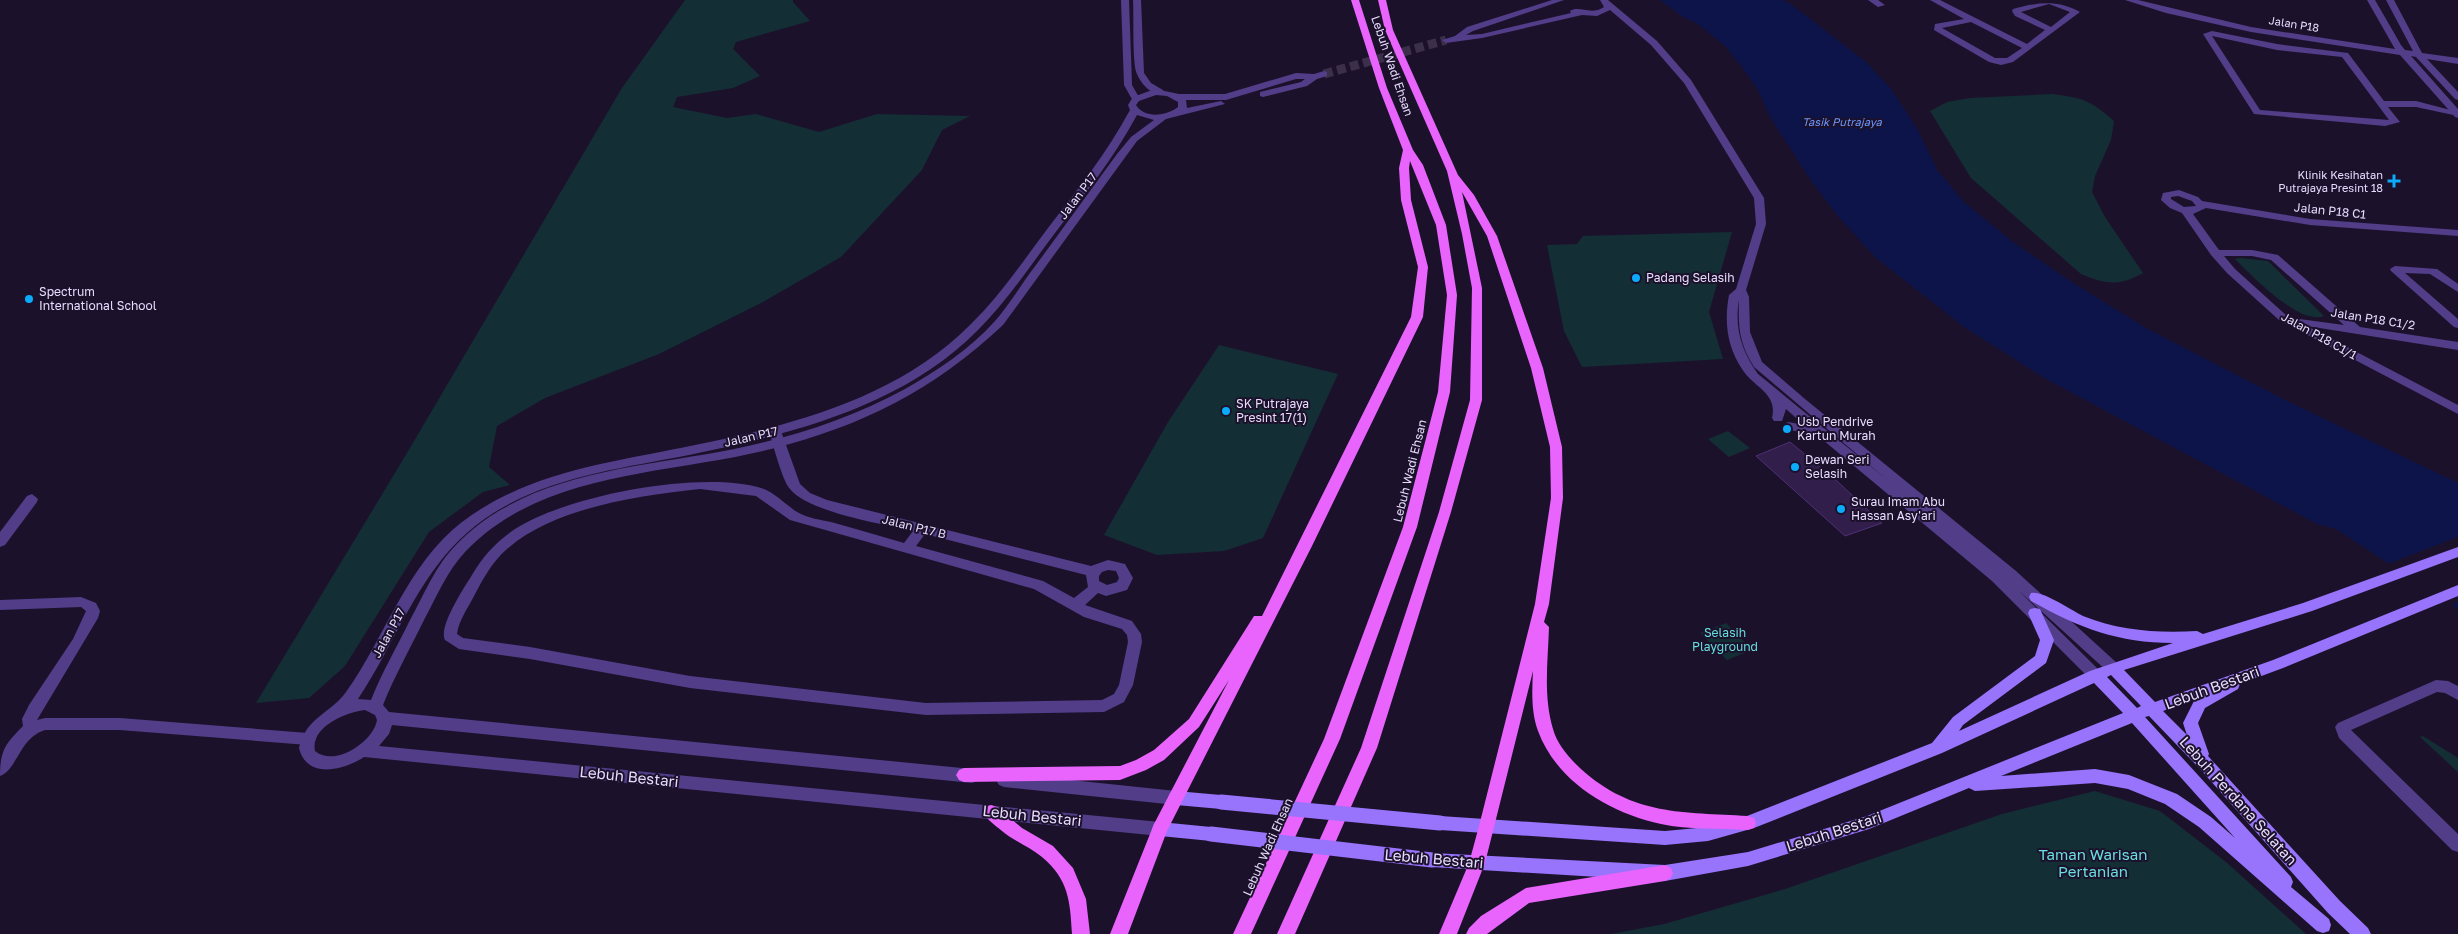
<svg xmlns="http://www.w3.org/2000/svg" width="2458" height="934" font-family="'Golos Text',sans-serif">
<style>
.green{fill:#142e35}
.water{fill:#0c1449}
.pier{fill:#1c112b}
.building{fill:#321e4b;stroke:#4f3077}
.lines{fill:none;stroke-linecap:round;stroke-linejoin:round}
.tertiary-tunnel{stroke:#3b2f4b;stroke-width:9;stroke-dasharray:9 4.5;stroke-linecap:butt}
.minor{fill:#523d89;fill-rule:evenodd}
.tertiary{fill:#523d89;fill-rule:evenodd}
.secondary{fill:#9874fd;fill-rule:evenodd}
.primary{fill:#e864fc;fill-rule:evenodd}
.secondary-bridge{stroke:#9874fd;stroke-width:15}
.poi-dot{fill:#0baafb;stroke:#1c112b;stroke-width:2}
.labels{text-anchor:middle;stroke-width:4;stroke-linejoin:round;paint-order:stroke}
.far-street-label{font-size:11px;fill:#e8dcfe;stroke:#1c112b}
.far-water-label{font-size:11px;font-style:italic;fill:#6b97fd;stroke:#1c112b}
.far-poi-label{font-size:11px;fill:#e8dcfe;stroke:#1c112b;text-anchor:end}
.street-label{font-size:12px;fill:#e8dcfe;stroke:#1c112b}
.poi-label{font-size:12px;fill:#e8dcfe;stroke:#1c112b;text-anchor:start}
.park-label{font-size:12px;fill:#67dfde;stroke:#1c112b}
.near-street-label{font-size:15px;fill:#e8dcfe;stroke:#1c112b}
.near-park-label{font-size:15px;fill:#67dfde;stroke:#1c112b}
</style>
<rect width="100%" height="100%" fill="#1c112b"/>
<g class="green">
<polygon points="685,0 793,0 793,2 810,21 736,42 733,49 760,76 733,88 677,97 673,107 727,118 756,114 819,132 877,114 970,116 942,130 922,170 841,257 763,302 659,354 545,398 497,426 489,467 510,485 483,492 429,532 345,666 309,698 256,703 404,458 622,88"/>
<path d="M2052,94c31,4 38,6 62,27l-3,19 -16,36 -3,16 13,25 38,56c-24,14 -38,11 -62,1l-110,-96 -41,-67 17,-9 23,-4z"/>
<polygon points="1732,232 1709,312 1723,359 1582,367 1564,331 1547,245 1577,244 1583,236"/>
<path d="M2240,258l28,3 56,55c-24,10 -73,-41 -89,-57z"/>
<polygon points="1219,345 1338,374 1263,538 1224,551 1157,555 1104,535 1168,422"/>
<polygon points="1728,431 1750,448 1729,457 1708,439"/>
<polygon points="1726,623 1752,650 1727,660 1700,633"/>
<polygon points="2423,736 2458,758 2458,772 2420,737"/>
<polygon points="2095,791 2160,811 2226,862 2306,934 1611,934 1664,924 1785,889 2002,814"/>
</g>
<polygon class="water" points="1660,0 1783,0 1792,5 1866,62 1892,90 1919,132 1937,170 1964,202 2013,242 2073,283 2146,328 2281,398 2458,483 2458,609 2336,529 2317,524 2048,380 1964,327 1875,257 1837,215 1812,182 1770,117 1758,90 1742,67 1726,47 1698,24 1683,17"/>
<polygon class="pier" points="2458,537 2458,602 2449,606 2385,565"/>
<polygon class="building" points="1790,442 1838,482 1882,523 1845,536 1756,456"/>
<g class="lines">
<polyline class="tertiary-tunnel" points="1324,74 1446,40"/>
<g class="minor">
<polygon points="1121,0 1129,0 1132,85 1140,99 1136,102 1133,101 1124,85"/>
<path d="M1133,0h8l3,73 7,10 12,7v4c-11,2 -22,-10 -26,-20 -5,-9 -3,-60 -4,-74z"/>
<polygon points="1868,0 1878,0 1885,5 1878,7"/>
<path d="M1930,0h10l87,44 18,-14 -30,-14 -3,-5 1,-2c25,-7 45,-9 67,3l-67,50 -12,3 -12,-3 -55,-32 1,-6 29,-5zM2049,4l21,8 -19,15 -30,-15zM1971,22l51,26 -15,10h-12l-53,-30z"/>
<path d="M2212,31l65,13 71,9 36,48h32l42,11v4l-42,-9h-28l12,15 -15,4 -131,-12 -51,-80zM2212,36l65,14 65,7 47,63 -129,-10z"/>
<path d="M2179,190l19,7 4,4 108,18 148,11v6l-148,-11 -104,-17 -13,6 26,36h33l26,5 82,72 98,15v8l-151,-24 151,79v9l-179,-94 -52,-47 -16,-18 -29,-42 -12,-5 -9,-8 2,-7zM2178,196l14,5 4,5 -12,1 -13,-8v-2zM2224,256h28l19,4 73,65 -52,-7 -5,-2 -52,-47z"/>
<polygon points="2395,266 2437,269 2458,284 2458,292 2430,274 2405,273 2458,319 2458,328 2454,327 2391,271 2390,269"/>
<path d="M775,427l6,4 19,53 10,9 17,7 264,66 17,-6 17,4 8,14 -6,12 -21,6 -8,-3 -13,12 47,16 9,13 1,8 -9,43 -9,17 -20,10 -178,3 -236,-27 -160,-29 -71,-10 -14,-9c-7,-13 19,-52 27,-65 11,-19 25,-34 43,-46 53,-34 186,-59 246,-41 14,4 25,18 38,25 9,5 22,7 32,9 25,7 49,14 73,21l9,-12c-30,-7 -105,-19 -123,-42 -8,-9 -17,-45 -21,-58zM700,489l56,7 34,24 244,69 50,28 38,12 5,6 1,7 -9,43 -5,9 -12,6 -176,3 -236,-27 -160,-29 -67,-9 -6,-4c2,-14 11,-26 17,-38 9,-17 18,-34 33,-47 48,-42 131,-53 193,-60zM925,534l161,41 2,12 -14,11 -31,-17 -127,-35zM1108,570l8,1 3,7 -2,4 -10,3 -8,-4v-5l3,-4z"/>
<polygon points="32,494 38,499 37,502 5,545 0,547 0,532 27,496"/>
<path d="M81,597l15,6 4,8 -2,7 -61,102 8,-2h75l188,15 5,1 3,5 -3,5 -5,1 -188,-15h-75c-26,8 -27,39 -45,46 0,-25 5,-32 23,-50l-1,-7 7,-14 44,-66 13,-28 -5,-4 -81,3v-10z"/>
<polygon points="2436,680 2448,681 2458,686 2458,700 2445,693 2437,692 2351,730 2458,834 2458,852 2452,850 2339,738 2335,727 2338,723"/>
</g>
<g class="tertiary">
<path d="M1552,0h12l-91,31 -7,4 16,-1 89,-21 -1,-2c9,-6 21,5 34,-4l-4,-7h8l49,41 34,39 73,118 2,26 -20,66 3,7 1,35 12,30 43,37 211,172 102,93 2,4 -2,4 -5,2 -5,-2 -90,-82 82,81 2,4 -2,4 -5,2 -5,-2 -98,-98 -175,-146 -33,-6 -2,-3 6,-4 16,3 -18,-16 -4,12h-8l-2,-3c6,-25 -18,-30 -30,-49 -15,-23 -18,-47 -13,-74l7,-6 20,-65 -2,-26 -70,-115 -33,-38 -41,-35 -13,6 -15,-1 -100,23 -36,5 -4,-3 13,-4 12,-9zM1739,300c-1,27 0,43 15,67l131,111 -127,-104c-16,-22 -24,-46 -19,-74z"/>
<polygon points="2125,0 2138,0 2251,27 2395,49 2367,0 2375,0 2401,45 2405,50 2413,51 2386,0 2394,0 2422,53 2458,58 2458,64 2427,59 2458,92 2458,100 2455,99 2416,57 2411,56 2458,109 2458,118 2455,117 2400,55 2251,32 2166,13"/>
<path d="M1324,71l3,1v4l-10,3 -10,7 -44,11 -3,-1v-4l41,-10 4,-3h-9l-70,21h-40l1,8 34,-7 4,3 -59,15 -29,22 -134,184c-69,65 -141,101 -232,124 -102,26 -228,21 -306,103 -18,19 -28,44 -40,66 -14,29 -30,57 -42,87l6,7 583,57 5,2 3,5 -3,5 -5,2 -580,-58 -3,9 -10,12 781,76 6,2 2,5 -2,5 -6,2 -796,-79c-20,13 -57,23 -65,-9 7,-31 31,-34 47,-56 39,-54 61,-128 116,-170 67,-51 152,-60 233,-77 98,-20 202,-47 275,-120 30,-29 53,-64 78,-97 29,-38 59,-75 82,-118l-2,-5 5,-8 22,-8 24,5h46l71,-21 18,1zM1156,95l11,1 11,6v5c-12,9 -33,12 -42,-2l3,-4zM1137,115l17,5 -23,17 -14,17c-27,37 -54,74 -81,111 -14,18 -26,39 -41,56 -24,27 -58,50 -90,68 -53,29 -111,48 -171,60 -94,19 -207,22 -278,96 -21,21 -32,50 -46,75 -13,27 -28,52 -39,80l-13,-1c37,-55 59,-123 110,-167 61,-53 145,-62 221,-77 102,-21 213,-48 289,-125 29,-29 52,-64 77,-97 29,-38 59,-75 82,-118zM365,710l10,5 2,5c-3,21 -42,48 -62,31 -5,-24 31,-39 50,-41z"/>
<polygon points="1004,773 1176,791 1182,793 1184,798 1182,803 1176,805 1004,787 999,785 996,780 999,775"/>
</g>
<g class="secondary">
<path d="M2458,547v10l-146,54 -188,59 31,32 118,-42 185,-75v11l-175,72 -43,16 -2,5 -33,19 -7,15 11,31 -1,2 132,145 28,27 3,6h-21l-22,-21 -127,-143 -52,-54 -4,1 146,160 2,5 -2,5 38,32 2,6 -2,6 -6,2 -6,-2 -118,-104 -34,-23 -37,-15 -33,-6 -120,8 -6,-3 -100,41 -121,37 -83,15 -233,-14 -6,-2 -2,-5 2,-5 6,-2 233,12 83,-13 119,-36 256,-103 -29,-30 -152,70 -188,75 -46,13 -43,4 -225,-15 -6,-2 -2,-5 2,-5 6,-2 225,15 43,-4 39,-11 185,-73 21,-26 82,-61 5,-16 -12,-27 2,-4 5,-1 5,1 14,31 -8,23 -83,62 -4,6 131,-60 83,-28c-55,0 -94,-15 -142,-42l-2,-4 2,-4c11,-3 40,17 52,23 37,15 74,17 114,15l6,3 100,-31zM2111,675l30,31 -4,2 -30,-31zM2195,699l-12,24 4,12 -24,-24zM2132,723l103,115 -24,-21 -34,-23 -48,-19 -34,-6 -94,7z"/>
<polygon points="1176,791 1221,795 1227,797 1229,802 1227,807 1221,809 1176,805 1170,803 1168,798 1170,793"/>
<polygon points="1160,822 1211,827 1217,829 1219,834 1217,839 1211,841 1160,836 1154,834 1152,829 1154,824"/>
</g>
<g class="primary">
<polygon points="1351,0 1359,0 1387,88 1413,150 1423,165 1446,225 1457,295 1450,392 1417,527 1340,739 1251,934 1233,934 1324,739 1403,527 1438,392 1447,295 1436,225 1410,161 1409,168 1411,200 1428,267 1423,317 1312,546 1167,831 1128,934 1110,934 1154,824 1229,680 1199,727 1164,760 1146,770 1120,780 964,782 959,780 956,775 959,770 964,768 1120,766 1136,760 1154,750 1189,719 1254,616 1262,616 1411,317 1418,267 1401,200 1399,168 1403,150 1379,88"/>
<path d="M1378,0h8l7,30 65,145 16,20 23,41 46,132 19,79 1,51 -14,106 -5,18 5,5c-1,34 -6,69 4,102 4,15 16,29 28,40 52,47 102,43 167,47l6,2 2,5 -2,5 -6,2c-29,-2 -59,0 -87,-6 -51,-11 -104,-42 -123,-93 -7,-19 -6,-41 -5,-60l-48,192 -28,71h-18l30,-71 10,-37 56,-222 16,-106 -1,-51 -19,-79 -44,-132 -25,-44 20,96v112l-31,112 -74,236 -82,186h-18l84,-186 78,-236 31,-112 2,-112 -10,-54 -15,-63 -62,-141z"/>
<path d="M991,805l6,2 25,21 31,18 20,22 13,31 4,35h-18c-2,-33 -3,-54 -30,-77 -12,-10 -28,-16 -40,-26 -7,-6 -15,-11 -19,-19l2,-5z"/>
<polygon points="1665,865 1671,868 1673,873 1671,878 1665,881 1529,903 1487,934 1466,934 1469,928 1481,916 1526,888"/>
</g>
<g class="secondary-bridge">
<polyline points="1221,802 1440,823"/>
<polyline points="1211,834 1432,860"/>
</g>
</g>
<g class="poi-dot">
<path d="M2391.5 173.5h5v5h5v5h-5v5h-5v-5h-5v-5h5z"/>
<circle cx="1636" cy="278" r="5"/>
<circle cx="29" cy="299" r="5"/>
<circle cx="1226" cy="411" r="5"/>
<circle cx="1787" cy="429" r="5"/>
<circle cx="1795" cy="467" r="5"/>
<circle cx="1841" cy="509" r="5"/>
</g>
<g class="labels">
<g class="far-street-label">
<text transform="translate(2294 24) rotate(9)" y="4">Jalan P18</text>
</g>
<g class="far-water-label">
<text x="1842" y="126">Tasik Putrajaya</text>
</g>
<g class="far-poi-label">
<text x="2383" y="179">Klinik Kesihatan<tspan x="2383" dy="13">Putrajaya Presint 18</tspan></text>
</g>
<g class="street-label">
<text transform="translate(1392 66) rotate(71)" y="4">Lebuh Wadi Ehsan</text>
<text transform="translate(1078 196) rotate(-53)" y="4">Jalan P17</text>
<text transform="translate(2330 211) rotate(6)" y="4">Jalan P18 C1</text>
<text transform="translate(2373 319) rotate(9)" y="4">Jalan P18 C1/2</text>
<text transform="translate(2319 336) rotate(29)" y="4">Jalan P18 C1/1</text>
<text transform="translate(751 437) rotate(-13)" y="4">Jalan P17</text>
<text transform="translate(1410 471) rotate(-76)" y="4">Lebuh Wadi Ehsan</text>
<text transform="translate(914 527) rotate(14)" y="4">Jalan P17 B</text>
<text transform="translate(389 633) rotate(-61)" y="4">Jalan P17</text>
<text transform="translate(1268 847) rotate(-66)" y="4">Lebuh Wadi Ehsan</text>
</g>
<g class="poi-label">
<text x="1646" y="282">Padang Selasih</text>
<text x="39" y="296">Spectrum<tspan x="39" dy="14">International School</tspan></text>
<text x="1236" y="408">SK Putrajaya<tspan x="1236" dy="14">Presint 17(1)</tspan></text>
<text x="1797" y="426">Usb Pendrive<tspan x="1797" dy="14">Kartun Murah</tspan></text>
<text x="1805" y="464">Dewan Seri<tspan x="1805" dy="14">Selasih</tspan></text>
<text x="1851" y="506">Surau Imam Abu<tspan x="1851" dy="14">Hassan Asy'ari</tspan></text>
</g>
<g class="park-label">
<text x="1725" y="637">Selasih<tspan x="1725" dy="14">Playground</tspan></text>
</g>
<g class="near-street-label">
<text transform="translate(2212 688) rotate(-20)" y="5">Lebuh Bestari</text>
<text transform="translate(629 777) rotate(6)" y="5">Lebuh Bestari</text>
<text transform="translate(2238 801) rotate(48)" y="5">Lebuh Perdana Selatan</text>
<text transform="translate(1032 816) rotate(6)" y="5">Lebuh Bestari</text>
<text transform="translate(1834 832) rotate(-18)" y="5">Lebuh Bestari</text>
<text transform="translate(1434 859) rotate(5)" y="5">Lebuh Bestari</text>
</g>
<g class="near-park-label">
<text x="2093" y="860">Taman Warisan<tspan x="2093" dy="17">Pertanian</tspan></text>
</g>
</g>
</svg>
